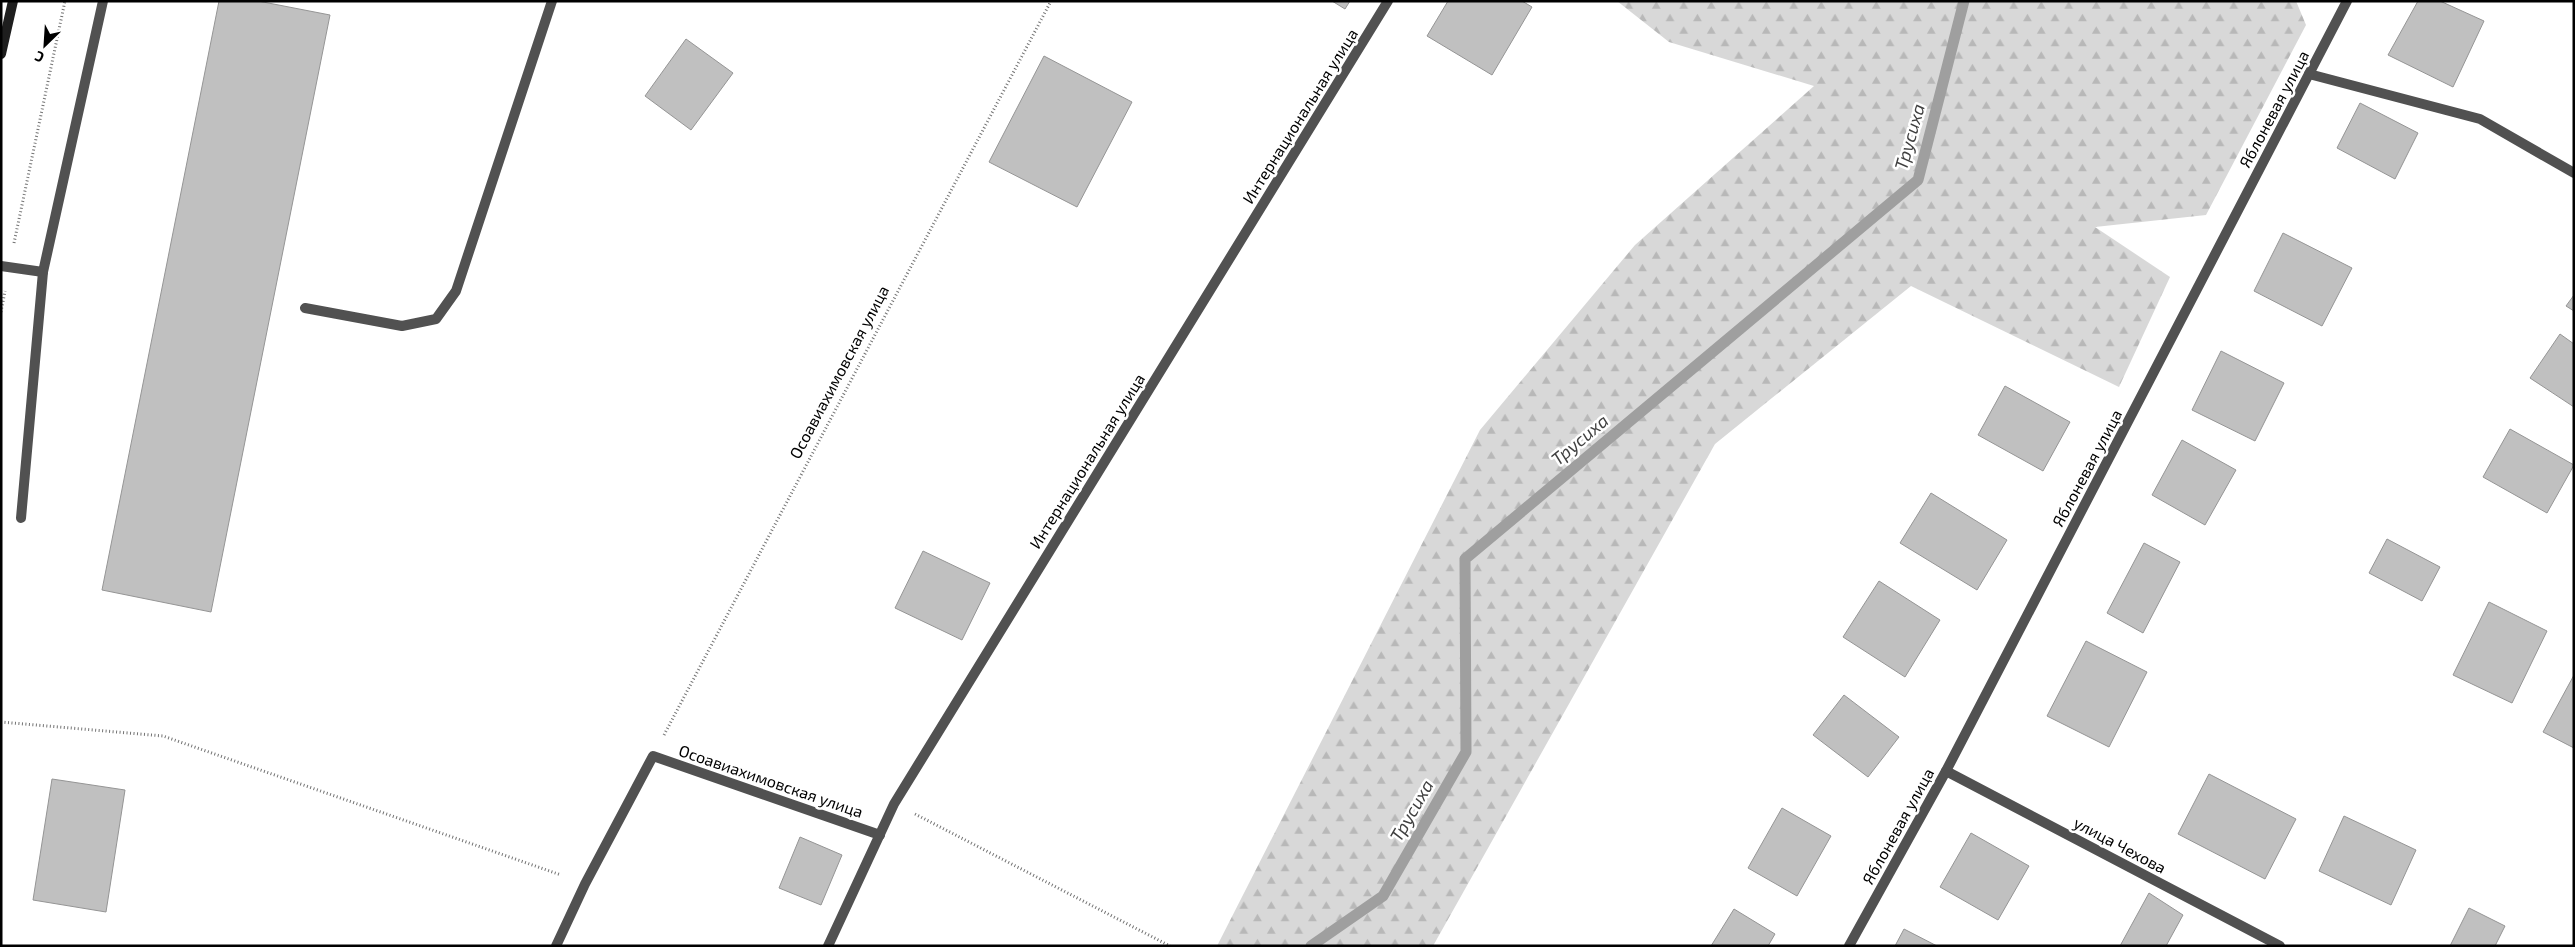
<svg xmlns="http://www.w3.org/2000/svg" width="2575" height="947" font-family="'Exo 2',sans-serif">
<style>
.forest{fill:url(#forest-firs)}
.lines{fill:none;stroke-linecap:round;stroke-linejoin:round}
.stream{stroke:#9f9f9f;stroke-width:11}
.building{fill:#c0c0c0;stroke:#959595}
.path{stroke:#737373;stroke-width:3;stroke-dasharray:1 2.5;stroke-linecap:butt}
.service{stroke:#515151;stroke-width:10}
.minor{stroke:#515151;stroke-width:10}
.secondary{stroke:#1e1e1e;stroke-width:10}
.labels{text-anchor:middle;stroke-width:5;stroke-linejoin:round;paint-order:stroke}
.street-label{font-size:16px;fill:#000;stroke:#fff}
.water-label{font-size:18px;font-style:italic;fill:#404040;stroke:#fff}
</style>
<defs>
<pattern id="forest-firs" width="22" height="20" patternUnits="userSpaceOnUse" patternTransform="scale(1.25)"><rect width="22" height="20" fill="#d8d8d8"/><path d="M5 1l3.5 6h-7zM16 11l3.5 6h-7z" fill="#b8b8b8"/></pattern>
</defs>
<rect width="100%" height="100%" fill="#fff"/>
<polygon class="forest" points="1617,1 2296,1 2306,25 2206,215 2095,227 2170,277 2119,387 1911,286 1715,444 1433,946 1217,946 1480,430 1635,245 1814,86 1669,42"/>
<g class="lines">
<polyline class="stream" points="1311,946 1383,896 1466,752 1465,559 1918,180 1964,1"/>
</g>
<g class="building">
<polygon points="219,1 258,1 330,15 211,612 102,590"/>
<polygon points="1332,1 1350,1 1345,9"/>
<polygon points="1448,1 1522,1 1532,7 1492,75 1427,36"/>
<polygon points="2418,1 2440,1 2484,21 2453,87 2388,55"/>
<polygon points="686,39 733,73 691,130 645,96"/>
<polygon points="1044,56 1132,102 1077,207 989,162"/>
<polygon points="2360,103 2418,133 2395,179 2337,148"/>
<polygon points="2283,233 2352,268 2322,326 2254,291"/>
<polygon points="2574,295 2574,311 2566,306"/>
<polygon points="2560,334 2574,344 2574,407 2530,378"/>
<polygon points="2221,351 2284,383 2255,441 2192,410"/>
<polygon points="2005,386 2070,422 2043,471 1978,435"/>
<polygon points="2510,429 2574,465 2547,513 2483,477"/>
<polygon points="2182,440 2236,470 2205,525 2152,495"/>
<polygon points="1931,493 2007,540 1977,590 1900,543"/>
<polygon points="2387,539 2440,567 2422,601 2369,573"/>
<polygon points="2144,543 2180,562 2143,633 2107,613"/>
<polygon points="923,551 990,583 962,640 895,608"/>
<polygon points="1879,581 1940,620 1905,677 1843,637"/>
<polygon points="2489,602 2547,631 2512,703 2453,675"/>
<polygon points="2086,641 2147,672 2109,747 2047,716"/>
<polygon points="2574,675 2574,748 2543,732"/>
<polygon points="1844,695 1899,737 1868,777 1813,735"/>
<polygon points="2209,774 2296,819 2265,879 2178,834"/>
<polygon points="52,779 125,790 106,912 33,900"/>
<polygon points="1782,808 1831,836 1797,896 1748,868"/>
<polygon points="2344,816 2416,850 2391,905 2319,871"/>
<polygon points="1971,833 2029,866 1998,920 1940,887"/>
<polygon points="800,837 842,855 821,905 779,888"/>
<polygon points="2149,893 2183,915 2166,946 2120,946"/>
<polygon points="2469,908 2505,926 2495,946 2450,946"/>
<polygon points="1734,909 1775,934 1768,946 1711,946"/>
<polygon points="1904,929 1937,946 1895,946"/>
</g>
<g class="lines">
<g class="path">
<polyline points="14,243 65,1"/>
<polyline points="1,312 5,291"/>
<polyline points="1,722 163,736 561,875"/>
<polyline points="664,735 1051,1"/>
<polyline points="915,814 1170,946"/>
</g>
<g class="service">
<polyline points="1,266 43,272"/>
<polyline points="305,308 402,326 436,319 456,291 552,1"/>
<polyline points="21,518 43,272 103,1"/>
<polyline points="556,946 585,884 653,756 880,835"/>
</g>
<g class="minor">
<polyline points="2309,74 2480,119 2574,173"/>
<polyline points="1946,771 2280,946"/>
<polyline points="828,946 894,804 1388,1"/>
<polyline points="1849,946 1946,771 2347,1"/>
</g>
<polyline class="secondary" points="1,54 13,1"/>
</g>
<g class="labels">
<g class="street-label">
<text transform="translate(2274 109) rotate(-62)" y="6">Яблоневая улица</text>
<text transform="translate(1300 116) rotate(-58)" y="6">Интернациональная улица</text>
<text transform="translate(839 372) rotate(-62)" y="6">Осоавиахимовская улица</text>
<text transform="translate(1087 461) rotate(-58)" y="6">Интернациональная улица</text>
<text transform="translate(2087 468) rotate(-62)" y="6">Яблоневая улица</text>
<text transform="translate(771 781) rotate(19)" y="6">Осоавиахимовская улица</text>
<text transform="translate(1898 826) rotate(-61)" y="6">Яблоневая улица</text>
<text transform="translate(2120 845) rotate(28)" y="6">улица Чехова</text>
</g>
<g class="water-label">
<text transform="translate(1910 137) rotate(-74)" y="6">Трусиха</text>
<text transform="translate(1580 440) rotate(-40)" y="6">Трусиха</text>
<text transform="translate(1412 811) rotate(-60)" y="6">Трусиха</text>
</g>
</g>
<rect width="2575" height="947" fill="none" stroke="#000000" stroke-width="5"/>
<g transform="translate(45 45) rotate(205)" stroke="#ffffff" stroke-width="4" paint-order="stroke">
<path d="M0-4L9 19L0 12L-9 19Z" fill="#000000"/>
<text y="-8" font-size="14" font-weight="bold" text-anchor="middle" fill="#000000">С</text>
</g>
</svg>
